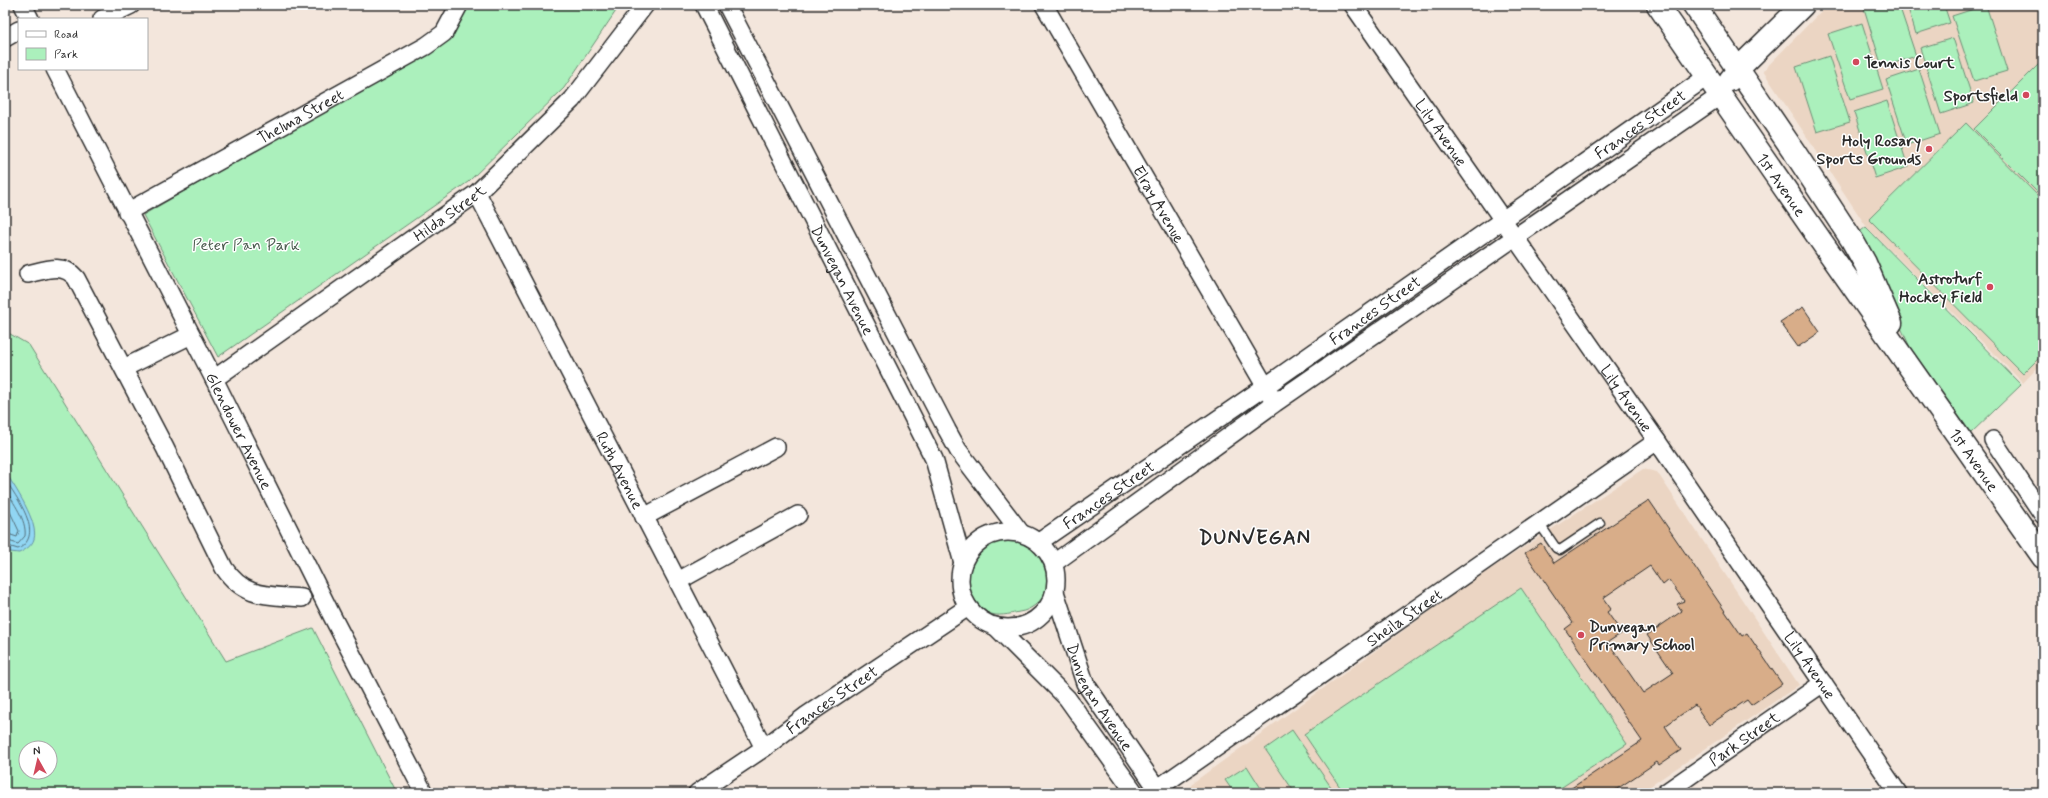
<svg xmlns="http://www.w3.org/2000/svg" width="2048" height="798" font-family="Mynerve,sans-serif">
<style>
.built{fill:#ebd5c3}
.green{fill:#abf0bc;stroke:#6b8e74;fill-rule:evenodd}
.water{fill:#91d6f3;stroke:#6892a3}
.lines{fill:none;stroke-linecap:round;stroke-linejoin:round}
.shore{stroke:#546f7b;stroke-width:1}
.building{fill:#d8ad89;stroke:#2b2b2b;fill-rule:evenodd}
.lane-casing{stroke:#2b2b2b;stroke-width:11}
.street-casing{stroke:#2b2b2b;stroke-width:20}
.secondary-casing{stroke:#2b2b2b;stroke-width:25}
.lane{stroke:#fff;stroke-width:8}
.street{stroke:#fff;stroke-width:17}
.secondary{stroke:#fff;stroke-width:22}
.poi-dot{fill:#d1495b;stroke:#fff;stroke-width:1.5}
.labels{text-anchor:middle;stroke-width:3;stroke-linejoin:round;paint-order:stroke}
.poi-label{font-size:16px;font-weight:bold;fill:#2b2b2b;stroke:#fff;text-anchor:end}
.street-label{font-size:16px;fill:#2b2b2b;stroke:#fff}
.park-label{font-size:16px;fill:#4b5c4f;stroke:#fff}
.district-label{font-size:20px;font-weight:bold;letter-spacing:1px;fill:#2b2b2b;stroke:#fff}
</style>
<rect width="100%" height="100%" fill="#f3e6dc"/>
<filter id="ink" filterUnits="userSpaceOnUse"><feTurbulence type="fractalNoise" baseFrequency=".025" numOctaves="2"/><feDisplacementMap in="SourceGraphic" scale="8" xChannelSelector="R" yChannelSelector="G"/><feConvolveMatrix kernelMatrix="1 2 1 2 8 2 1 2 1" color-interpolation-filters="sRGB"/></filter>
<g filter="url(#ink)">
<g class="built">
<polygon points="1827,5 2043,5 2043,362 2023,383 1866,226 1763,71"/>
<polygon points="1643,469 1657,472 1799,685 1640,793 1190,793 1191,784 1468,584"/>
</g>
<g class="green">
<polygon points="468,5 620,5 564,88 468,182 218,357 143,215 446,40"/>
<polygon points="1863,5 1899,5 1916,56 1882,67"/>
<polygon points="1907,5 1944,5 1950,23 1916,34"/>
<polygon points="1986,5 2007,71 1974,81 1952,16"/>
<polygon points="1862,23 1883,89 1850,99 1828,34"/>
<polygon points="1953,38 1974,103 1941,114 1920,48"/>
<polygon points="1829,56 1850,122 1817,132 1796,67"/>
<polygon points="2043,60 2043,198 1974,129"/>
<polygon points="1919,69 1940,134 1907,145 1886,80"/>
<polygon points="1887,101 1908,167 1875,178 1854,112"/>
<polygon points="1966,123 2043,201 2043,354 2023,374 1869,219"/>
<polygon points="1866,227 2021,385 1971,433 1910,347 1857,234"/>
<path d="M5,331l24,14 197,316 87,-33 84,165h-392zM26,748h24v24h-24z"/>
<path d="M999,540c7,0 15,-1 21,1 20,7 30,30 26,50 -3,9 -13,17 -22,20 -11,2 -22,6 -33,3 -18,-6 -28,-36 -20,-53 4,-8 20,-19 28,-21z"/>
<polygon points="1521,588 1627,744 1553,793 1344,793 1304,734"/>
<polygon points="1292,730 1331,787 1322,793 1295,793 1265,749"/>
<polygon points="1247,766 1264,793 1234,793 1225,780"/>
</g>
<path class="water" d="M5,472c9,13 34,51 29,67 -2,7 -9,11 -15,14l-9,-1 -5,-5z"/>
<g class="lines">
<g class="shore">
<path d="M5,479c11,18 41,56 13,70l-13,-4"/>
<path d="M5,489c8,13 22,31 20,47l-7,8 -13,-4"/>
<polyline points="5,501 19,531 17,537 5,533"/>
</g>
</g>
<g class="building">
<polygon points="1803,307 1820,332 1798,347 1780,322"/>
<path d="M1649,500l93,136 5,-3 35,51 -31,21 -4,-5 -38,25 -14,-20 -30,21 16,24 -22,15 -2,-3 -46,31h-47l78,-52 -77,-112 8,-6 -48,-70 16,-10 13,20zM1650,566l13,19 6,-5 15,21 -7,3 5,7 -35,24 26,38 -30,20 -35,-51 14,-9 -15,-21 4,-3 -8,-11z"/>
</g>
<g class="lines">
<g class="lane-casing">
<polyline id="lane" points="1539,523 1556,548 1560,550 1600,523"/>
</g>
<g class="street-casing">
<g id="street">
<polyline points="23,5 30,19"/>
<path id="s1" d="M704,5l230,454 29,104"/>
<polyline points="727,5 947,430 958,450 1021,533"/>
<path id="s2" d="M1044,5l227,391"/>
<path id="s3" d="M1353,5l304,436 241,352"/>
<polyline points="102,19 131,5"/>
<polyline points="5,38 19,30"/>
<path id="s4" d="M55,69l159,310 118,237 92,177"/>
<path id="s5" d="M477,193l287,555"/>
<path id="s6" d="M127,212l299,-166 18,-13 15,-28"/>
<path d="M28,274c17,-4 35,-12 48,4l89,170 59,120c21,31 44,27 78,30"/>
<polyline points="124,368 191,335"/>
<path id="s7" d="M214,379l263,-186 95,-93 73,-95"/>
<polyline points="1993,440 2043,515"/>
<polyline points="644,517 776,447"/>
<circle cx="1008" cy="580" r="48"/>
<path id="s8" d="M1039,542l227,-156 442,-310"/>
<polyline points="1054,563 1275,403 1721,95"/>
<polyline points="678,581 798,515"/>
<path id="s9" d="M1055,592l30,91 75,110"/>
<polyline points="995,626 1067,698 1135,793"/>
<path id="s10" d="M697,793l67,-45 43,-33 161,-108"/>
<path id="s11" d="M1151,793l506,-352"/>
<path id="s12" d="M1665,793l158,-110"/>
</g>
</g>
<g class="secondary-casing">
<g id="secondary">
<path id="s13" d="M1658,5l163,236 222,316"/>
<polyline points="1694,5 1795,153 1852,240 1865,263 1891,323"/>
<polyline points="1730,80 1742,65 1803,5"/>
</g>
</g>
<use href="#lane" class="lane"/>
<use href="#street" class="street"/>
<use href="#secondary" class="secondary"/>
</g>
</g>
<g class="poi-dot">
<circle cx="1856" cy="62" r="4"/>
<circle cx="2026" cy="95" r="4"/>
<circle cx="1929" cy="149" r="4"/>
<circle cx="1990" cy="287" r="4"/>
<circle cx="1581" cy="635" r="4"/>
</g>
<g class="labels">
<g class="poi-label">
<text x="1864" y="68" text-anchor="start">Tennis Court</text>
<text x="2018" y="101">Sportsfield</text>
<text x="1921" y="146">Holy Rosary<tspan x="1921" dy="18">Sports Grounds</tspan></text>
<text x="1982" y="284">Astroturf<tspan x="1982" dy="18">Hockey Field</tspan></text>
<text x="1589" y="632" text-anchor="start">Dunvegan<tspan x="1589" dy="18">Primary School</tspan></text>
</g>
<g class="street-label">
<text dy="6" stroke="none"><textPath href="#s6" startOffset="198">Thelma Street</textPath></text>
<text dy="6" stroke="none"><textPath href="#s8" startOffset="732">Frances Street</textPath></text>
<text dy="6" stroke="none"><textPath href="#s3" startOffset="155">Lily Avenue</textPath></text>
<text dy="6" stroke="none"><textPath href="#s13" startOffset="218">1st Avenue</textPath></text>
<text dy="6" stroke="none"><textPath href="#s2" startOffset="230">Elray Avenue</textPath></text>
<text dy="6" stroke="none"><textPath href="#s7" startOffset="288">Hilda Street</textPath></text>
<text dy="6" stroke="none"><textPath href="#s1" startOffset="308">Dunvegan Avenue</textPath></text>
<text dy="6" stroke="none"><textPath href="#s8" startOffset="408">Frances Street</textPath></text>
<text dy="6" stroke="none"><textPath href="#s3" startOffset="479">Lily Avenue</textPath></text>
<text dy="6" stroke="none"><textPath href="#s4" startOffset="406">Glendower Avenue</textPath></text>
<text dy="6" stroke="none"><textPath href="#s13" startOffset="554">1st Avenue</textPath></text>
<text dy="6" stroke="none"><textPath href="#s5" startOffset="312">Ruth Avenue</textPath></text>
<text dy="6" stroke="none"><textPath href="#s8" startOffset="84">Frances Street</textPath></text>
<text dy="6" stroke="none"><textPath href="#s11" startOffset="308">Sheila Street</textPath></text>
<text dy="6" stroke="none"><textPath href="#s3" startOffset="803">Lily Avenue</textPath></text>
<text dy="6" stroke="none"><textPath href="#s9" startOffset="115">Dunvegan Avenue</textPath></text>
<text dy="6" stroke="none"><textPath href="#s10" startOffset="164">Frances Street</textPath></text>
<text dy="6" stroke="none"><textPath href="#s12" startOffset="96">Park Street</textPath></text>
</g>
<g class="park-label">
<text x="246" y="250">Peter Pan Park</text>
</g>
<g class="district-label">
<text x="1255" y="544">DUNVEGAN</text>
</g>
</g>
<rect width="2048" height="798" fill="none" stroke="#fff" stroke-width="20"/>
<rect x="10" y="10" width="2028" height="778" fill="none" stroke="#2b2b2b" stroke-width="1.5" filter="url(#ink)"/>
<rect x="18" y="18" width="130" height="52" fill="#ffffff" stroke="#aaaaaa"/>
<rect x="26" y="31" width="20" height="6" fill="#ffffff" stroke="#aaaaaa"/>
<text x="54" y="38" font-size="12" fill="#2b2b2b">Road</text>
<rect x="26" y="48" width="20" height="12" fill="#abf0bc" stroke="#aaaaaa"/>
<text x="54" y="58" font-size="12" fill="#2b2b2b">Park</text>
<g transform="translate(38 760) rotate(352)"><circle r="19" fill="#ffffff" stroke="#aaaaaa"/>
<path d="M0-3L7 15L0 10L-7 15Z" fill="#d1495b"/>
<text y="-6" font-size="11" font-weight="bold" text-anchor="middle" fill="#2b2b2b">N</text>
</g>
</svg>
